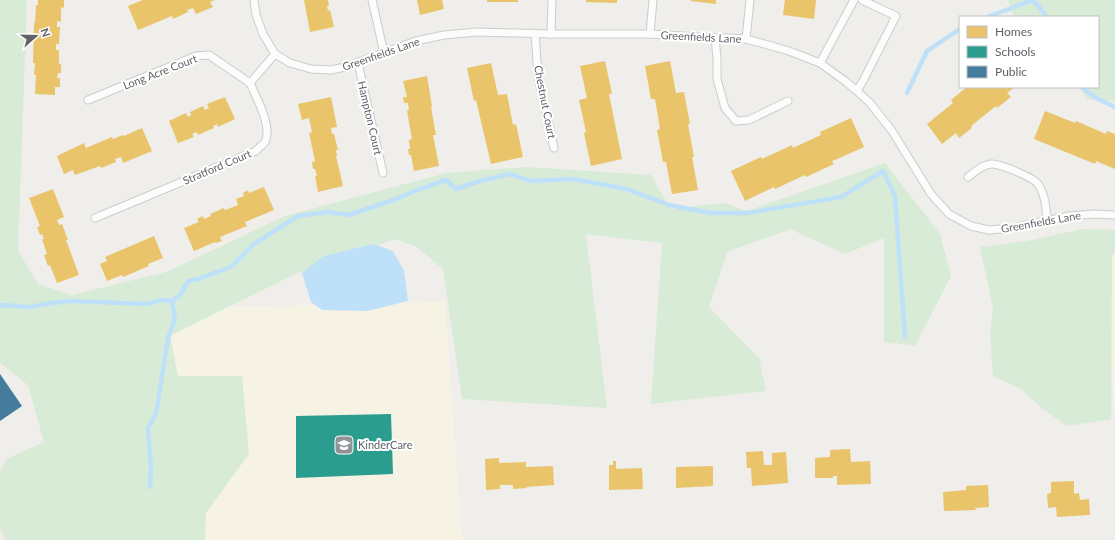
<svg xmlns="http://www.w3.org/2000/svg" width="1115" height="540" font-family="Lato,sans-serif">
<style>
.commercial{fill:#f7f3e4}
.green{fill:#d8ebd6}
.water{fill:#bfe0f9}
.homes{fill:#e9c46a}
.schools{fill:#2a9d8f}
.public{fill:#457b9d}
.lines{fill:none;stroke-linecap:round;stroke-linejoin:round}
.stream{stroke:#bfe0f9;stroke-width:4.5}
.service-casing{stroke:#cbcccc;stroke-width:9}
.service{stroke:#fdfcfc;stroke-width:7}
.labels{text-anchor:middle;stroke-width:4;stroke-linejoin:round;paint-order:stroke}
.street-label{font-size:11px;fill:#5f6368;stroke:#fff}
.poi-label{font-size:11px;fill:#5f6368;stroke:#fff;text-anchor:start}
</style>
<rect width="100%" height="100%" fill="#efeeea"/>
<g class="commercial">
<polygon points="1102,239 1115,239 1115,419"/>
<polygon points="445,302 462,540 175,540 162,308"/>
</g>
<g class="green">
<polygon points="0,0 27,0 18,251 38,284 72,295 166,272 285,216 446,173 527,167 651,175 670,209 725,203 747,211 885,163 940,234 951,276 915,346 884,342 884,238 845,254 790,229 727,252 709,307 759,358 766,391 651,404 662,243 586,234 607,408 462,399 443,269 417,247 395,239 293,275 170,336 178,376 242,376 249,454 206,513 205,540 5,540 0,527 0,473 6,459 44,442 28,385 0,363"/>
<polygon points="1008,0 1115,0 1115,101 1088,99 1078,87 1098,87 1098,17 1014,17"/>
<polygon points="1083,229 1115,230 1115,252 1112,256 1111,419 1067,426 1043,409 1021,389 993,376 990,332 993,308 980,247 1027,241"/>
</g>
<polygon class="water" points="374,244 393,251 404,271 408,301 367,311 322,310 311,302 302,273 324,256"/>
<g class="homes">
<polygon points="38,0 64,0 64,8 61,7 61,22 57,21 57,27 60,27 59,44 56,44 56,50 59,50 59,64 61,64 61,73 58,73 57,78 60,78 60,87 55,87 55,95 35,94 36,75 34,75 35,63 33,63 34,23 35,23 36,5 38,5"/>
<polygon points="143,0 215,0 210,2 213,7 196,14 193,8 187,10 188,12 173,19 172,16 138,30 128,6"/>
<polygon points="304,0 328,0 329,6 327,6 328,11 330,10 334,27 310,32"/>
<polygon points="417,0 442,0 444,9 420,15"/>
<rect x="487" y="0" width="31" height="2"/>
<polygon points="586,0 617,0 617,3 586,2"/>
<polygon points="691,0 716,0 716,4 691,1"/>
<polygon points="785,0 816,0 814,19 783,15"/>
<polygon points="605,61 612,94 609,94 622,159 591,166 584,133 586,132 579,100 587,98 580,66"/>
<polygon points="670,61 676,93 684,92 690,124 688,124 694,157 692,157 698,190 672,194 666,162 663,162 657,130 660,129 655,99 651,99 645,66"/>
<polygon points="491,63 498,95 507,94 513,125 516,124 523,157 491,164 476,100 474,101 467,68"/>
<polygon points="427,76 432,106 431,107 436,135 433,135 439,166 414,171 411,155 409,155 408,149 410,149 409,140 412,139 407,111 409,110 408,103 404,103 403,97 407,97 403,81"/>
<polygon points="967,87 1015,87 1007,93 1011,97 997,108 996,106 971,126 972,128 959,138 956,133 942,144 927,124 953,103 951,100"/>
<polygon points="225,97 235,119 218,127 217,124 213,126 214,128 198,135 197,132 192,134 194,137 178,143 169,121 186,113 188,117 191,115 190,112 203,106 205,110 209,108 207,104"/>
<polygon points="331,97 337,127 331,128 332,134 334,134 338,150 336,150 337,156 336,156 343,186 318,192 315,176 317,176 315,169 313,169 312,162 315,161 309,133 312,132 309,118 302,120 298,104"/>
<polygon points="1045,111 1075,123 1076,121 1106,134 1107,131 1115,134 1115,169 1096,161 1095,164 1034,139"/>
<polygon points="851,118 864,147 835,160 834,160 832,161 834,164 806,177 805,175 775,189 774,187 745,201 731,171 761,157 762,159 792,145 793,148 821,135 820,132"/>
<polygon points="142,128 152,151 123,163 121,157 115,159 116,162 101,168 100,166 75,175 73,170 64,174 57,156 84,143 86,148 112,137 113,139 123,135 124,136"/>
<polygon points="264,187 274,210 245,222 247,226 220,237 222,241 216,243 215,242 194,251 184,228 199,222 197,219 203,216 204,219 211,216 210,214 224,208 225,210 238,205 236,199 244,196 243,193 248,190 249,193"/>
<polygon points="53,189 64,217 57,220 59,225 62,224 68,240 66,240 79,275 57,283 50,265 48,266 44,255 47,254 42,239 44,239 42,234 40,235 37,227 40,226 29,198"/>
<polygon points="154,236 163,258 148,264 149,266 123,277 122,275 107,281 100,264 107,261 105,257"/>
<polygon points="850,449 851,462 870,461 871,484 837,485 837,476 833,476 833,478 815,478 815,458 830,457 830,450"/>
<polygon points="763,451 764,465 772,465 772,453 786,452 788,483 752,486 751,468 747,468 746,452"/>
<polygon points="499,458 499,463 526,462 526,467 553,466 554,485 526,487 527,488 513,489 513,485 500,485 500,489 486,490 485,459"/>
<polygon points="613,461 616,461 616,469 642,468 643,489 609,490 609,465 613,465"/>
<polygon points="713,466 713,486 676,488 676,467"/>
<polygon points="1074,481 1074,494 1079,493 1080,500 1089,499 1090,515 1057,517 1056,507 1048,508 1047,494 1051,493 1051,482"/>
<polygon points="988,485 989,507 975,508 976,510 944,511 943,492 966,490 966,486"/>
</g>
<polygon class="schools" points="391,414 393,474 296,478 296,416"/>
<polygon class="public" points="0,374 22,406 0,421"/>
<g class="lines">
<g class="stream">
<polyline points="1033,0 1045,14 1046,17"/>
<polyline points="987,17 1033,0"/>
<polyline points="1081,87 1098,99 1115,107"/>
<polyline points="907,93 927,51 960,29"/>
<polyline points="0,305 31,307 50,303 73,301 145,304 162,300 172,301 180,295 188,281 198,279 231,267 254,244 298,216 327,212 349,215 396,199 420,189 446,180 456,189 480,181 510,174 530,181 573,179 626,189 669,205 710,213 748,213 841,197 883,171 895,196 905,337"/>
<polyline points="150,487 151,469 148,428 156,414 168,338 175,320 172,301"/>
</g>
<g class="service-casing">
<g id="service">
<polyline points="254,0 256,15 263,34 275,54 290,63 311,69 331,70 345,67 416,41 444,35 477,32 551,34 650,34 715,38 729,38 746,39 768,45 789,51 820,63 845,81 857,91 870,103 892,131 931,194 949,214 971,226 989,230 1012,228 1069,216 1094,214 1115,215"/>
<polyline points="372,0 384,53"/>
<polyline points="535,33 538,76 554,148"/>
<polyline points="551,34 552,0"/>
<polyline points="650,34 653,0"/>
<polyline points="715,38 717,58 717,79 725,108 736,121 749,120 788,101"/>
<polyline points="746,39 750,0"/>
<polyline points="358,63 383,173"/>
<polyline points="820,63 854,0"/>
<polyline points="250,83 275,54"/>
<polyline points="857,91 864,79 896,16 862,0"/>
<polyline points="88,100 196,56 209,55 250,83"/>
<path d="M968,177c7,-5 15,-13 24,-13 8,0 41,13 46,20 7,10 8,23 9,36"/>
<path d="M95,218l161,-67c2,-3 7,-6 9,-9 8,-15 -9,-45 -15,-59"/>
</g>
</g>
<use href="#service" class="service"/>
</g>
<defs>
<g id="school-square" transform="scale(1)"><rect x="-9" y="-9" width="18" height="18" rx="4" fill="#919496" stroke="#fff"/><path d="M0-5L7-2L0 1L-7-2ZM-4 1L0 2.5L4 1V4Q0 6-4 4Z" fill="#fff"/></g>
</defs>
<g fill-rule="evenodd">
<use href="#school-square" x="344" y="445"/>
</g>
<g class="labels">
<g class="street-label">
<text transform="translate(701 37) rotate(3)" y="4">Greenfields Lane</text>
<text transform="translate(381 54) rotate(-19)" y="4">Greenfields Lane</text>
<text transform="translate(160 72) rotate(-21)" y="4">Long Acre Court</text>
<text transform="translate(545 102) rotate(79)" y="4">Chestnut Court</text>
<text transform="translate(370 118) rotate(77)" y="4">Hampton Court</text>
<text transform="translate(217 167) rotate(-23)" y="4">Stratford Court</text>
<text transform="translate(1041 222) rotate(-10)" y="4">Greenfields Lane</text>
</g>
<g class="poi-label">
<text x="358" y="449">KinderCare</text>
</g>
</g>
<rect x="959" y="16" width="140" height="72" fill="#ffffff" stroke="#bfc1c3"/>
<rect x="967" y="26" width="20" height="12" fill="#e9c46a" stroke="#bfc1c3"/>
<text x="995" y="36" font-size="12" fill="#5f6368">Homes</text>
<rect x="967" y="46" width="20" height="12" fill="#2a9d8f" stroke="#bfc1c3"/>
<text x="995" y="56" font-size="12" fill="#5f6368">Schools</text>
<rect x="967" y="66" width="20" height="12" fill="#457b9d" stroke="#bfc1c3"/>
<text x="995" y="76" font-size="12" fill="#5f6368">Public</text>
<g transform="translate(36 36) rotate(70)" stroke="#ffffff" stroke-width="3" paint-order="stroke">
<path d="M0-3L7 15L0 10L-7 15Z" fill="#5f6368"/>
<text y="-6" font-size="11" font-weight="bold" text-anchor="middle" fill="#5f6368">N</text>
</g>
</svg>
